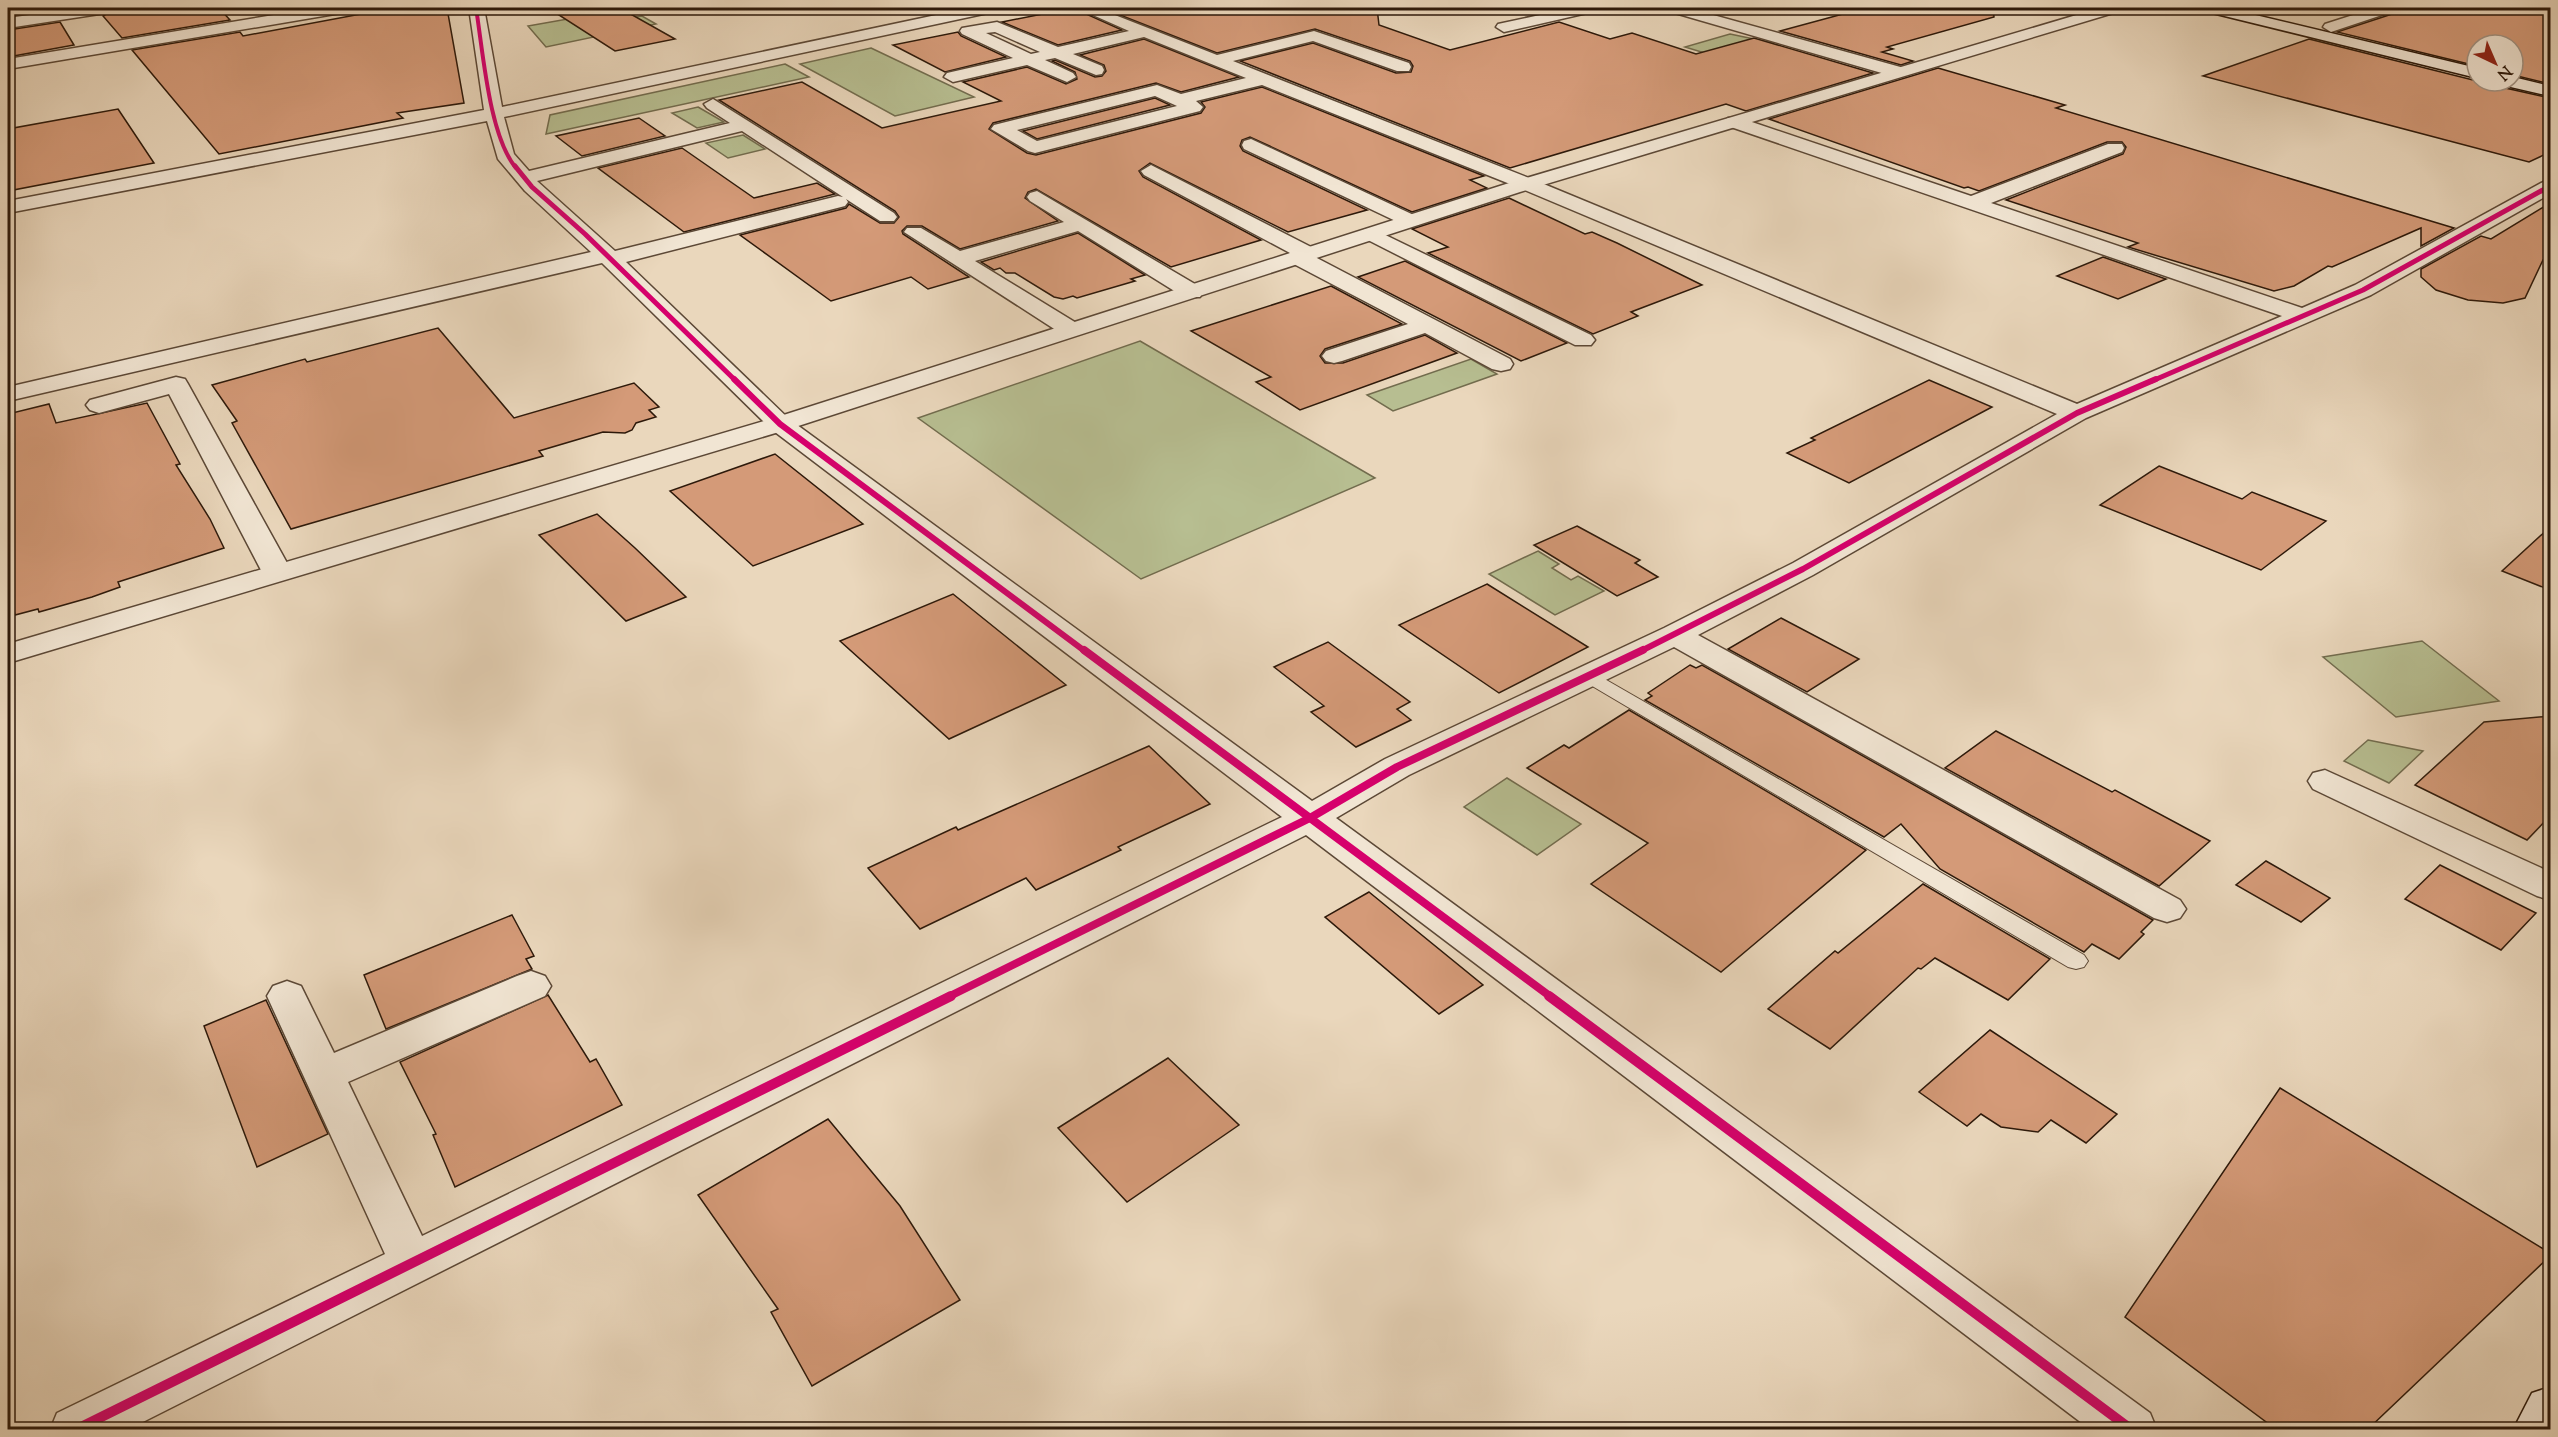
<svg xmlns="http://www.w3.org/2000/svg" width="2558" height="1437" font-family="'Sorts Mill Goudy',serif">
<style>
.green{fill:#b7be91;stroke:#726c4e;stroke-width:1.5}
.building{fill:#d49a78;stroke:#2d190a;stroke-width:1.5}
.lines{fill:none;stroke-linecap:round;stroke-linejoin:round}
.service-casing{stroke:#5c4836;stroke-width:2}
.minor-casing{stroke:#5c4836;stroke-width:3}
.tertiary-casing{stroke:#5c4836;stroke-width:3}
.secondary-casing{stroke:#2d190a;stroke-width:3}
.service{fill:#f1e5d3;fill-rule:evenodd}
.minor{fill:#f1e5d3;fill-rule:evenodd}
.tertiary{fill:#f1e5d3;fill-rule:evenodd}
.secondary{fill:#f1e5d3;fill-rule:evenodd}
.cycleway-far4-casing{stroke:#f1e5d3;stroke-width:6}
.cycleway-far3-casing{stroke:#f1e5d3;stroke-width:8}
.cycleway-far2-casing{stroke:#f1e5d3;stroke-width:9}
.cycleway-far1-casing{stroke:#f1e5d3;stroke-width:12}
.cycleway-casing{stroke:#f1e5d3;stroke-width:14}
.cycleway-far4{stroke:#d6006c;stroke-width:4}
.cycleway-far3{stroke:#d6006c;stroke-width:5}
.cycleway-far2{stroke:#d6006c;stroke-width:6}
.cycleway-far1{stroke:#d6006c;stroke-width:8}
.cycleway{stroke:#d6006c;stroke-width:10}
</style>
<rect width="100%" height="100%" fill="#ead7bc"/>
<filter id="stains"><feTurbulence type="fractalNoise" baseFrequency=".00333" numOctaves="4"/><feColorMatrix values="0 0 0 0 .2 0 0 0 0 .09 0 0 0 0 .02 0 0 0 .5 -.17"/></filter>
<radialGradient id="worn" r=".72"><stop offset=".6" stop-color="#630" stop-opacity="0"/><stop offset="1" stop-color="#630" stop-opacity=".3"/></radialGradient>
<g class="green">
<polygon points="596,14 630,18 642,16 656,24 546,47 528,26"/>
<polygon points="1730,34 1773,43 1721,58 1685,47"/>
<polygon points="871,48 974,97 895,116 800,64"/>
<polygon points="785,64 809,77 546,134 550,115"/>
<polygon points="698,107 724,122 697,128 672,113"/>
<polygon points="743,135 765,149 728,158 706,143"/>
<polygon points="1140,341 1375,478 1141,579 918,418"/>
<polygon points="1471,359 1497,374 1393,411 1367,395"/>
<polygon points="1538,551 1559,564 1552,568 1571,580 1578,576 1604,591 1555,615 1489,574"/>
<polygon points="2422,641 2499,701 2396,717 2323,657"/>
<polygon points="2368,740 2423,751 2389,783 2344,761"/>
<polygon points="1507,778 1581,824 1537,855 1464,807"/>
</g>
<g class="building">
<polygon points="24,8 50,8 51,10 8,16 8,10"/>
<polygon points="116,8 219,8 230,20 122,38 103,16"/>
<polygon points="393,8 447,8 464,103 397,113 403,118 219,154 132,50 240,32 243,36"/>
<polygon points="548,8 620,8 675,39 615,51"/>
<polygon points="1073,8 1122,30 1058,45 1002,22"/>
<polygon points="1102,8 1377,8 1379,25 1450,50 1559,22 1610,39 1632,33 1696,54 1754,38 1873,73 1746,111 1726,104 1510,168 1240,61 1313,43 1396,73 1411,72 1413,66 1410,61 1315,29 1217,53"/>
<polygon points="1865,8 1993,8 1994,17 1887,47 1893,49 1882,52 1913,61 1901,65 1780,31"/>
<polygon points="2401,8 2550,8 2550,84 2513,75 2513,45 2477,45 2477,66 2337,32 2395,13"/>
<polygon points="60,22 74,45 8,57 8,30"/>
<polygon points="958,32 961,36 1006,57 945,72 893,45"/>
<polygon points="1144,39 1239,77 1181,92 1156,83 993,123 989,129 1027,153 1036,155 1201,113 1205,107 1201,102 1262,87 1484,176 1470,180 1487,188 1412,212 1250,137 1242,140 1240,146 1243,151 1367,210 1288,232 1150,163 1139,171 1143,177 1261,240 1171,267 1036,189 1028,192 1025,198 1058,221 960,249 922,226 907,226 902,231 903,234 969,277 928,289 911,277 831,301 740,235 846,208 849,204 880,223 894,223 899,217 895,211 719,100 802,82 882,128 1001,101 963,82 1027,67 1066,84 1077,79 1075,72 1052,61 1055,60 1095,77 1102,76 1106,71 1104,65 1080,55"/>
<polygon points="2309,39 2477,81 2497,81 2501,87 2550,98 2550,152 2529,162 2203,76"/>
<polygon points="1938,68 2065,105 2056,108 2454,228 2421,246 2421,228 2332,267 2328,266 2294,286 2274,291 2128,247 2138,243 2006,200 2123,154 2126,147 2122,142 2107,142 1979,191 1968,187 1964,188 1769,119"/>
<polygon points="1155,98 1170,105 1037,139 1023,131"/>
<polygon points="118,109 154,163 8,191 8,129"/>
<polygon points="639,118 665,136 582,156 556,136"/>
<polygon points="682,148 754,198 817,183 835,194 684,232 598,168"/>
<polygon points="1509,198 1585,234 1592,232 1617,243 1702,285 1631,312 1638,316 1593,334 1428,253 1448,247 1412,229"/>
<polygon points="2550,203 2550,262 2543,260 2525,298 2503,303 2468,300 2436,290 2421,277 2421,269 2481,236 2491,239"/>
<polygon points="1078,233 1145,275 1131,279 1135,281 1077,298 1073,296 1063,299 1054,297 1015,273 1006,273 1000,268 994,270 981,262"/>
<polygon points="2103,257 2166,279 2118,299 2057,276"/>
<polygon points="1405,261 1567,343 1521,361 1358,277"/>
<polygon points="1331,286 1402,324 1325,349 1320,356 1325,363 1343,363 1425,335 1457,353 1300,410 1256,382 1271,377 1191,331"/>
<polygon points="438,328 514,418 634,383 659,407 649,410 656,417 636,423 632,430 625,433 603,432 539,451 543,456 291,529 232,423 237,421 212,385 305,359 307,362"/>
<polygon points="1929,380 1992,407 1849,483 1787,453 1815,440 1811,438"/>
<polygon points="147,403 180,464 176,465 210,519 224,548 118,582 120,587 92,597 39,612 38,609 15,615 8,587 8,414 49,404 56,423"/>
<polygon points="775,454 863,524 753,566 670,491"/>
<polygon points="2159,466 2242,499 2252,492 2326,521 2261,570 2100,505"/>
<polygon points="597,514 635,548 686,597 626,621 539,535"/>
<polygon points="1577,526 1640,560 1635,563 1658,577 1617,596 1534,545"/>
<polygon points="2550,527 2550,590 2502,571"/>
<polygon points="1487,584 1588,647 1499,693 1399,625"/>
<polygon points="953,594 1066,685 949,739 840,641"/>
<polygon points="1781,618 1859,659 1807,692 1728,649"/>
<polygon points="1328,642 1410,702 1397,709 1411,720 1356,747 1311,712 1324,706 1274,667"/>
<polygon points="1690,665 1696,668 1702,665 2153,920 2141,932 2144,934 2119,959 2092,944 2084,952 1940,869 1901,824 1884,837 1645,700 1652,696 1648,693"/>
<polygon points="1629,710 1866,850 1721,972 1591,884 1648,843 1527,768 1564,745 1569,748"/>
<polygon points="2550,716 2550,816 2527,840 2415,785 2484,722"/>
<polygon points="1996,731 2112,792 2115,790 2210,841 2159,886 1945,768"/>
<polygon points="1149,746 1210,804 1118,847 1121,850 1036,890 1026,878 920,929 868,868 956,827 958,830"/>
<polygon points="2266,861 2330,898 2301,922 2236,885"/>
<polygon points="2440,865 2536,913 2501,950 2405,899"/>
<polygon points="1923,884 2050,959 2008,1000 1935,958 1921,969 1918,968 1830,1049 1768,1009 1835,951 1838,953"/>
<polygon points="1369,892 1483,985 1439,1014 1325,917"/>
<polygon points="512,915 534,956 526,959 532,969 386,1029 364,975"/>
<polygon points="548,995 590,1062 596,1059 622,1105 455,1187 433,1135 436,1134 400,1062"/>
<polygon points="266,1000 328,1134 257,1167 204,1026"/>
<polygon points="1990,1030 2117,1114 2086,1143 2051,1120 2038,1132 2001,1127 1981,1114 1967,1126 1919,1092"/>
<polygon points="1168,1058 1239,1125 1127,1202 1058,1128"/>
<polygon points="2280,1088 2550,1253 2550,1256 2367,1430 2277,1430 2125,1317"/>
<polygon points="828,1119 900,1206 960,1300 812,1386 771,1312 778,1309 698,1195"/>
</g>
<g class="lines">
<g class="service-casing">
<polygon id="service" points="1589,670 2084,955 2088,961 2084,967 2076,969 2068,967 1582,680 1580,676"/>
</g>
<g class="minor-casing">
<g id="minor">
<polygon points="79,8 114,8 106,13 8,28 8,18"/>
<polygon points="316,8 349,8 341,13 8,69 8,59"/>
<path d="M469,8h15l18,99 467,-99h26l-7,5 -484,104 10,37 15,17 201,-48 -23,-15 -3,-4 9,-5 181,114 3,4 -3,4h-14l-34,-22 2,3 -3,4 -219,56 163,157 523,382 73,-42 279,-131 129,-65 264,-149 -537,-226 -258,-103 -66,16 7,6 -3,4 -165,42 -7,-2 -37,-22 3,-4 163,-40 24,9 65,-16 -102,-41 -71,17 29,12 2,4 -2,4 -6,1 -41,-17 -10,2 28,13 3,4 -9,5 -40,-17 -74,17 -9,-5 3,-4 66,-15 -51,-24 -2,-3 2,-3 35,-6 61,25 71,-16 -52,-23h20l120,47 97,-24 6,2 89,30 2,4 -2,4h-12l-84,-30 -80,20 301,119 543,224 205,-88 -554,-190 -3,-4 3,-4h12l231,78 137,-52h14l2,4 -2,4 -131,51 311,105 53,-23 188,-103 7,-2v14l-179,101 -285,123 -273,157 -115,60 482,265 6,9 -6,9 -13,4 -13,-4 -480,-271 -265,128 -73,43 814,595 7,17h-66l-785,-595 -1179,595h-77l7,-17 328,-159 -118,-258 6,-10 14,-5 14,5 33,67 183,-77 14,-5 14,5 6,10 -6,10 -197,86 74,154 860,-419 -511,-388 -169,-166 -594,138v-14l583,-135 -66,-61 -27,-32 -11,-38 -479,92v-12l476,-91zM995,32l45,20 -9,2 -45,-21zM1155,96l22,10 -140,35 -20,-11zM742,131l101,66 -5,-1 -223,55 -78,-70z"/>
<polygon points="1572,8 1599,8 1596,11 1504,32 1496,27 1498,24"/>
<polygon points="1665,8 1688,8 1904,68 1906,72 1904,76 1892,76 1668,11"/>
<polygon points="2375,8 2397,8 2394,11 2331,32 2323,27 2325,24"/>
<polygon points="1251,139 1418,217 1421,221 1418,225 1404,225 1244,149 1242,145 1244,141"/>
<polygon points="1151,165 1315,249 1318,254 1315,257 1510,359 1513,364 1510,369 1501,371 1492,369 1425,333 1342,361 1334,363 1326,361 1322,356 1326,351 1408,324 1290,262 1287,257 1290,253 1144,175 1141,171"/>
<polygon points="1037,191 1200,287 1203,292 1200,297 1184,297 1078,231 975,261 1078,324 1082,329 1078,334 1062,334 904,232 907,228 921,228 960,251 1064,222 1030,201 1027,197 1030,193"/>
<polygon points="1371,228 1591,335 1595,340 1591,345 1575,345 1364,238 1361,234 1364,230"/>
<polygon points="176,377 185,379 188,384 292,572 287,578 277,581 267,578 262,572 169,394 99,413 90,410 86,405 90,400"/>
<polygon points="2325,770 2550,872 2550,900 2537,896 2313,789 2308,781 2313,773"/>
</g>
</g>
<g class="tertiary-casing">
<polygon id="tertiary" points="2100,8 2123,8 2120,11 1520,192 789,429 8,663 8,644 771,419 1506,184"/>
</g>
<g class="secondary-casing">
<g id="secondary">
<polygon points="2201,8 2226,8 2477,68 2477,78 2204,11"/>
<polygon points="2513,77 2550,86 2550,96 2502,85 2499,81 2513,81"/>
<polygon points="2550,1387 2550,1430 2513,1430 2532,1393"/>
</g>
</g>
<use href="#service" class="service"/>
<use href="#minor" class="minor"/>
<use href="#tertiary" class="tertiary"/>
<use href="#secondary" class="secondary"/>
<g class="cycleway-far4-casing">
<path id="cycleway-far4" d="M476,8c7,43 13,128 40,160"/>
</g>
<g class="cycleway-far3-casing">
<g id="cycleway-far3">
<polyline points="515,166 532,187 585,234 736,381"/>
<polyline points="2152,381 2363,290 2550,186"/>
</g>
</g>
<g class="cycleway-far2-casing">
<g id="cycleway-far2">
<polyline points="734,379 780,424 1086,652"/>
<polyline points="1639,652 1803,569 2077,413 2156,379"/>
</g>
</g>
<g class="cycleway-far1-casing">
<g id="cycleway-far1">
<polyline points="1084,650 1551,997"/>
<polyline points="948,997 1310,818 1397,767 1643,650"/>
</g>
</g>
<g class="cycleway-casing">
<g id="cycleway">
<polyline points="1549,996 2132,1430"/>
<polyline points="75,1430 951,996"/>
</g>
</g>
<use href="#cycleway-far4" class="cycleway-far4"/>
<use href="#cycleway-far3" class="cycleway-far3"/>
<use href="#cycleway-far2" class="cycleway-far2"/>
<use href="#cycleway-far1" class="cycleway-far1"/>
<use href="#cycleway" class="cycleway"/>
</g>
<rect width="2558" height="1437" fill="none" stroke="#ead7bc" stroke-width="30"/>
<rect x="9" y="9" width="2540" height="1419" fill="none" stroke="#2d190a" stroke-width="3"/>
<rect x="15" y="15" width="2528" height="1407" fill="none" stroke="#2d190a" stroke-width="1.5"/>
<g transform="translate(2495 63) rotate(136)"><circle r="28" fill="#f1e5d3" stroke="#a39383" stroke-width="1.5"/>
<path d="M0-4.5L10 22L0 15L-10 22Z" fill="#8f2418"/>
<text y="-9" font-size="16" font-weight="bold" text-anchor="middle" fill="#2d190a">N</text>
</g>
<rect width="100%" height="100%" filter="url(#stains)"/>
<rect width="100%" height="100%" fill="url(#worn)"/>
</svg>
